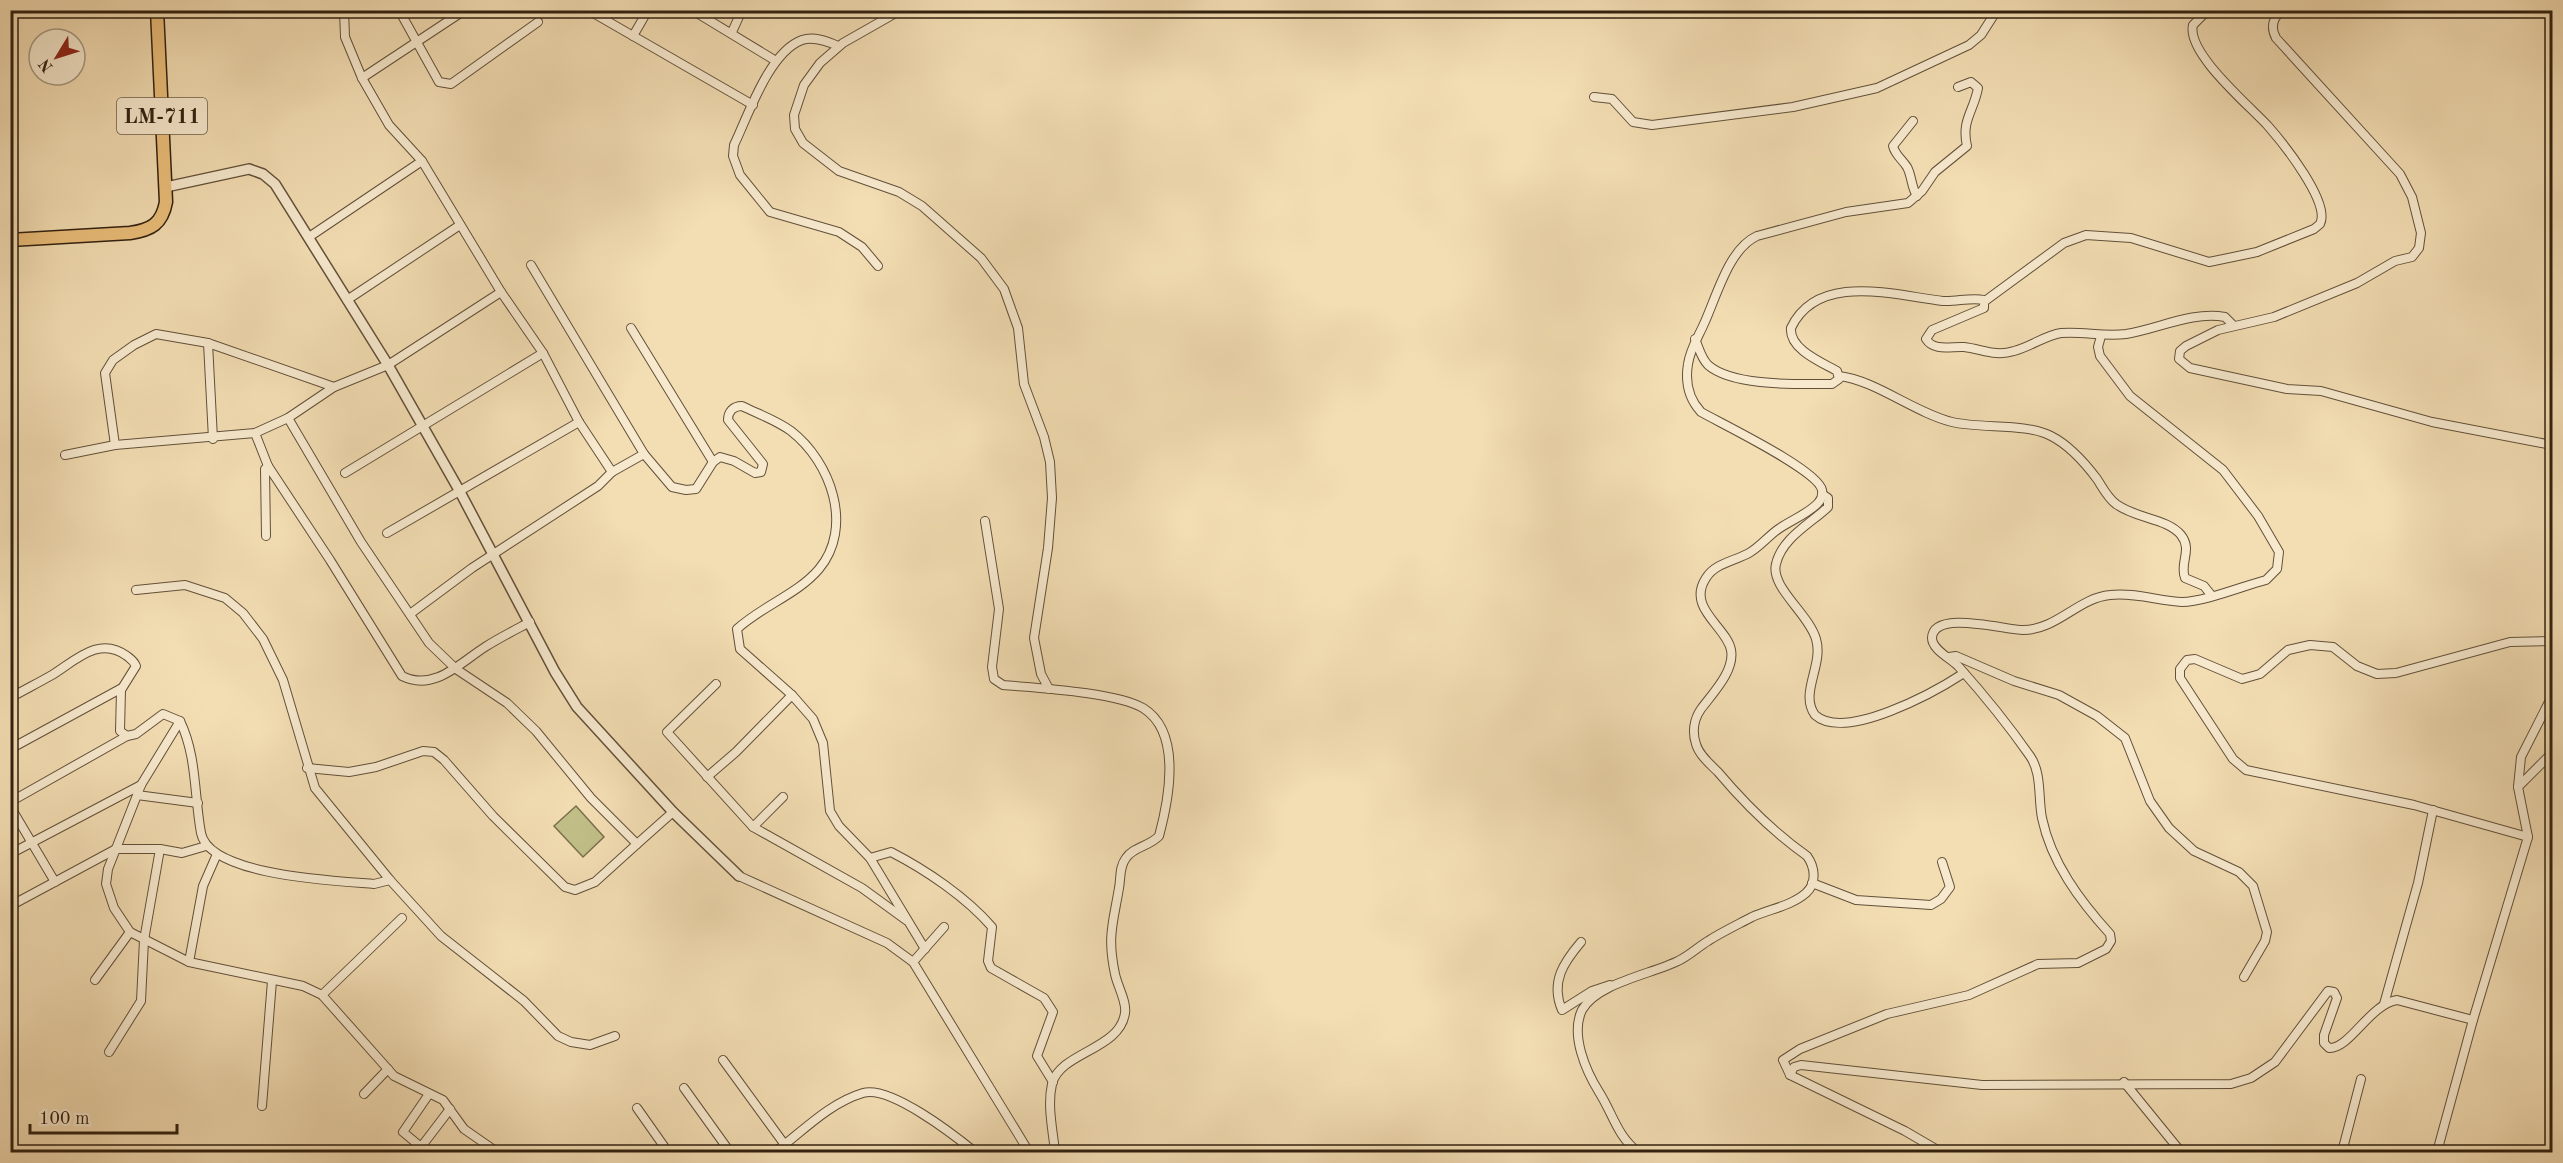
<svg xmlns="http://www.w3.org/2000/svg" width="2563" height="1163" font-family="'Old Standard TT',serif">
<style>
.green{fill:#c2bf88;stroke:#7a704c;stroke-width:1.5}
.lines{fill:none;stroke-linecap:round;stroke-linejoin:round}
.minor-casing{stroke:#625039;stroke-width:10}
.tertiary-casing{stroke:#625039;stroke-width:12}
.primary-casing{stroke:#312110;stroke-width:15}
.minor{stroke:#f7e9ce;stroke-width:8}
.tertiary{stroke:#f7e9ce;stroke-width:9}
.primary{stroke:#eabe7a;stroke-width:12}
.labels{text-anchor:middle;stroke-width:4.5;stroke-linejoin:round;paint-order:stroke}
.shield{fill:#f7e9ce;stroke:#6c5d49;stroke-width:1.5}
.shield-label{font-size:21px;font-weight:bold;fill:#312110}
</style>
<rect width="100%" height="100%" fill="#f3ddb3"/>
<filter id="stains"><feTurbulence type="fractalNoise" baseFrequency=".00333" numOctaves="4"/><feColorMatrix values="0 0 0 0 .2 0 0 0 0 .09 0 0 0 0 .02 0 0 0 .5 -.17"/></filter>
<radialGradient id="worn" r=".72"><stop offset=".6" stop-color="#630" stop-opacity="0"/><stop offset="1" stop-color="#630" stop-opacity=".3"/></radialGradient>
<polygon class="green" points="576,806 604,837 583,857 554,826"/>
<g class="lines">
<g class="minor-casing">
<g id="minor">
<polyline points="344,10 345,37 362,78 389,125 422,161 501,292 543,353 579,422 612,472 644,454"/>
<polyline points="399,10 439,82 451,84 538,22"/>
<polyline points="588,10 753,105"/>
<polyline points="692,10 776,61"/>
<polyline points="901,10 843,43 820,63 804,85 794,115 795,129 803,143 839,171 899,192 922,206 981,258 1004,289 1018,328 1024,384 1044,437 1050,462 1052,498 1048,548 1034,638 1041,674 1049,689"/>
<path d="M2283,10c-10,7 -13,17 -7,28l124,136 12,23 9,36 -2,15 -7,9 -17,4 -38,22 -83,34 -56,13 -32,16 -6,5 -1,8 11,9 97,21 34,2 111,31 120,23"/>
<polyline points="732,32 742,10"/>
<polyline points="633,36 648,10"/>
<path d="M838,46c-11,-5 -24,-10 -36,-6 -33,12 -54,76 -68,105l-1,11 7,19 30,37 69,20 23,15 16,19"/>
<polyline points="362,78 465,10"/>
<polyline points="1594,97 1612,99 1633,122 1652,125 1793,107 1877,88 1969,45 1981,35 1997,10"/>
<path d="M1913,121l-20,25c2,9 9,13 14,21 5,9 4,20 10,29"/>
<polyline points="309,237 422,161"/>
<path d="M531,265l113,189 28,33 14,3 10,-1 17,-27 7,-5 14,4 21,12 6,-1 2,-8 -35,-44c0,-8 5,-14 14,-14 16,8 34,14 49,25 40,31 63,96 28,138 -21,25 -57,37 -82,60l3,20 52,46 21,24 10,24 7,68 9,15 31,32 55,91"/>
<polyline points="347,300 460,225"/>
<path d="M1985,301l79,-58 22,-8 45,3 78,24 48,-10 57,-23 6,-5c11,-21 -37,-81 -52,-98 -18,-20 -82,-73 -75,-101l15,-15"/>
<polyline points="631,328 713,462"/>
<path d="M1695,339c4,9 6,19 13,26 25,22 92,19 124,19l7,-5 -2,-8c-16,-9 -48,-22 -46,-43 27,-57 106,-32 152,-27 13,1 28,-4 41,-1v8l-52,22 -6,9c8,13 26,7 38,8 18,2 31,10 50,4 16,-4 32,-16 47,-18 22,-2 42,4 65,1 32,-5 66,-23 99,-17l8,8"/>
<polyline points="208,343 213,439"/>
<path d="M1839,376c36,4 76,37 113,46 30,7 75,1 99,14 18,9 34,27 46,43 6,9 10,18 19,25 20,15 51,14 65,31 12,15 -2,28 4,43l19,8 8,10"/>
<polyline points="288,418 361,542 429,643 456,669 507,703 536,731 591,798 637,844 673,812"/>
<polyline points="255,433 268,466"/>
<polyline points="115,445 105,373 113,360 134,345 156,334 208,343 334,387"/>
<polyline points="65,455 115,445 255,433 288,418 334,387 388,365 501,292"/>
<polyline points="345,473 543,353"/>
<path d="M1822,494l6,4v9c-18,17 -46,31 -52,57 -6,23 33,50 40,75 8,26 -17,54 -1,76 30,27 120,-23 149,-42"/>
<path d="M985,521l14,88 -7,58 2,12 9,6c33,3 112,7 140,23 39,24 26,91 16,128 -9,10 -26,11 -33,22 -7,9 -5,20 -7,30 -6,36 -12,48 -4,86 2,11 12,28 10,39 -5,37 -65,39 -73,71 -5,22 1,47 3,68"/>
<polyline points="387,533 579,422"/>
<path d="M266,536l-1,-67 3,-3 62,94 72,116c32,16 58,-13 83,-29 14,-9 30,-17 45,-25"/>
<polyline points="136,590 185,585 225,598 243,613 263,639 283,680 315,788 390,880 441,936 524,1001 558,1036 571,1042 590,1045 615,1036"/>
<polyline points="410,614 472,568 598,486 612,472"/>
<polyline points="1949,657 1956,656 2014,681 2059,695 2097,716 2125,738 2150,801 2169,828 2194,851 2239,872 2253,886 2267,932 2265,941 2244,977"/>
<polyline points="716,684 667,732 753,827 862,888 906,920"/>
<path d="M10,698c14,-8 28,-15 42,-23 23,-14 47,-40 75,-19 5,4 7,5 9,10l-15,24 -1,41 7,5 9,-2 27,-20 17,7c17,35 14,74 21,112 8,43 137,48 173,51l16,-4"/>
<polyline points="180,721 141,785 108,869 106,884 114,908 130,932 189,962 303,986 322,995 394,1076 443,1100 464,1129 497,1152"/>
<polyline points="10,749 122,688"/>
<polyline points="307,768 349,772 376,767 423,751 434,752 444,760 493,816 565,887 575,890 595,882 637,844"/>
<polyline points="707,777 736,752 792,695"/>
<polyline points="2518,787 2552,753"/>
<polyline points="137,795 198,803"/>
<polyline points="10,802 127,736"/>
<polyline points="10,806 55,882"/>
<polyline points="753,827 783,797"/>
<polyline points="2528,837 2414,805 2246,770 2233,759 2180,678 2180,669 2187,660 2195,659 2242,679 2260,674 2288,650 2310,645 2333,647 2357,666 2377,674 2396,673 2510,642 2552,641"/>
<polyline points="160,849 182,853 206,846"/>
<polyline points="10,854 141,785"/>
<path d="M870,858l21,-6c35,18 75,45 101,75l-4,34 3,7 53,30 9,14 -16,44 16,26"/>
<polyline points="739,876 887,943 913,962 1029,1152"/>
<polyline points="1812,883 1856,900 1931,905 1941,899 1950,887 1942,862"/>
<polyline points="10,906 116,849 160,849 144,940 141,1001 109,1052"/>
<path d="M1581,942c-17,20 -31,40 -19,68l30,-19 18,-6"/>
<polyline points="189,962 203,886 217,854"/>
<polyline points="913,962 944,927"/>
<polyline points="95,980 130,932"/>
<polyline points="322,995 402,918"/>
<polyline points="2384,1004 2418,883 2433,810"/>
<polyline points="723,1060 785,1145"/>
<path d="M1790,1075l4,-8 7,-2 181,20 249,-1 20,-6 24,-16 53,-71 6,1 3,6 -13,37v8l5,5c21,1 41,-44 68,-48l76,20"/>
<polyline points="2124,1082 2181,1152"/>
<polyline points="684,1088 730,1152"/>
<polyline points="364,1094 388,1069"/>
<polyline points="429,1094 403,1132 421,1147 450,1109"/>
<polyline points="262,1106 272,981"/>
<polyline points="637,1108 668,1152"/>
<path d="M775,1152c27,-20 54,-49 88,-59 27,-8 91,42 112,59"/>
<path d="M1638,1152c-21,-16 -25,-38 -39,-60 -13,-21 -29,-57 -17,-82 15,-27 70,-36 96,-49 11,-5 20,-14 30,-20 14,-9 29,-16 44,-24 18,-8 39,-11 54,-24 11,-10 9,-26 1,-37 -34,-24 -62,-52 -89,-84 -8,-8 -19,-17 -22,-28 -4,-12 -2,-25 5,-35 11,-15 34,-38 30,-59 -4,-23 -45,-42 -25,-72 9,-15 29,-17 43,-25 11,-6 20,-18 31,-25 12,-8 29,-15 38,-25 4,-4 5,-8 4,-13 -4,-20 -100,-66 -121,-78 -12,-13 -16,-30 -13,-48 2,-14 9,-25 15,-38 13,-27 25,-77 54,-90l89,-24 62,-9 14,-12 13,-19 32,-26c-6,-26 7,-35 11,-58l-7,-6 -13,5"/>
<path d="M1941,1152l-36,-21 -115,-56 -7,-15 17,-11 87,-35 82,-19 69,-31 40,-1 28,-14 5,-8 -1,-7c-30,-33 -59,-72 -68,-116 -4,-20 0,-45 -12,-62 -21,-30 -46,-61 -71,-89 -7,-8 -27,-17 -27,-29 1,-29 73,-8 91,-8 34,0 55,-32 87,-35 24,-3 49,6 72,7 22,0 61,-16 84,-22l11,-11 2,-17 -21,-36 -35,-46 -93,-74 -30,-40 -2,-9 3,-11"/>
<polyline points="2342,1152 2361,1079"/>
<polyline points="2437,1152 2473,1020 2528,837 2518,787 2521,757 2552,696"/>
</g>
</g>
<g class="tertiary-casing">
<polyline id="tertiary" points="166,187 249,169 263,174 275,184 388,365 459,490 555,672 577,707 673,812 739,876"/>
</g>
<g class="primary-casing">
<path id="primary" d="M10,240l120,-7c21,-3 32,-9 36,-31l-9,-192"/>
</g>
<use href="#minor" class="minor"/>
<use href="#tertiary" class="tertiary"/>
<use href="#primary" class="primary"/>
</g>
<g class="labels">
<rect class="shield" x="117" y="98" width="90" height="36" rx="4.5"/>
<g class="shield-label">
<text x="162" y="123">LM-711</text>
</g>
</g>
<rect width="2563" height="1163" fill="none" stroke="#f3ddb3" stroke-width="36"/>
<rect x="12" y="12" width="2539" height="1139" fill="none" stroke="#312110" stroke-width="3"/>
<rect x="18" y="18" width="2527" height="1127" fill="none" stroke="#312110" stroke-width="1.5"/>
<g transform="translate(57 57) rotate(232)"><circle r="28" fill="#f7e9ce" stroke="#a89982" stroke-width="1.5"/>
<path d="M0-4.5L10 22L0 15L-10 22Z" fill="#8f2418"/>
<text y="-9" font-size="16" font-weight="bold" text-anchor="middle" fill="#312110">N</text>
</g>
<path d="M30 1124v9h147v-9" fill="none" stroke="#312110" stroke-width="3"/>
<text x="39" y="1124" font-size="18" fill="#312110" stroke="#f7e9ce" stroke-width="4.5" paint-order="stroke">100 m</text>
<rect width="100%" height="100%" filter="url(#stains)"/>
<rect width="100%" height="100%" fill="url(#worn)"/>
</svg>
